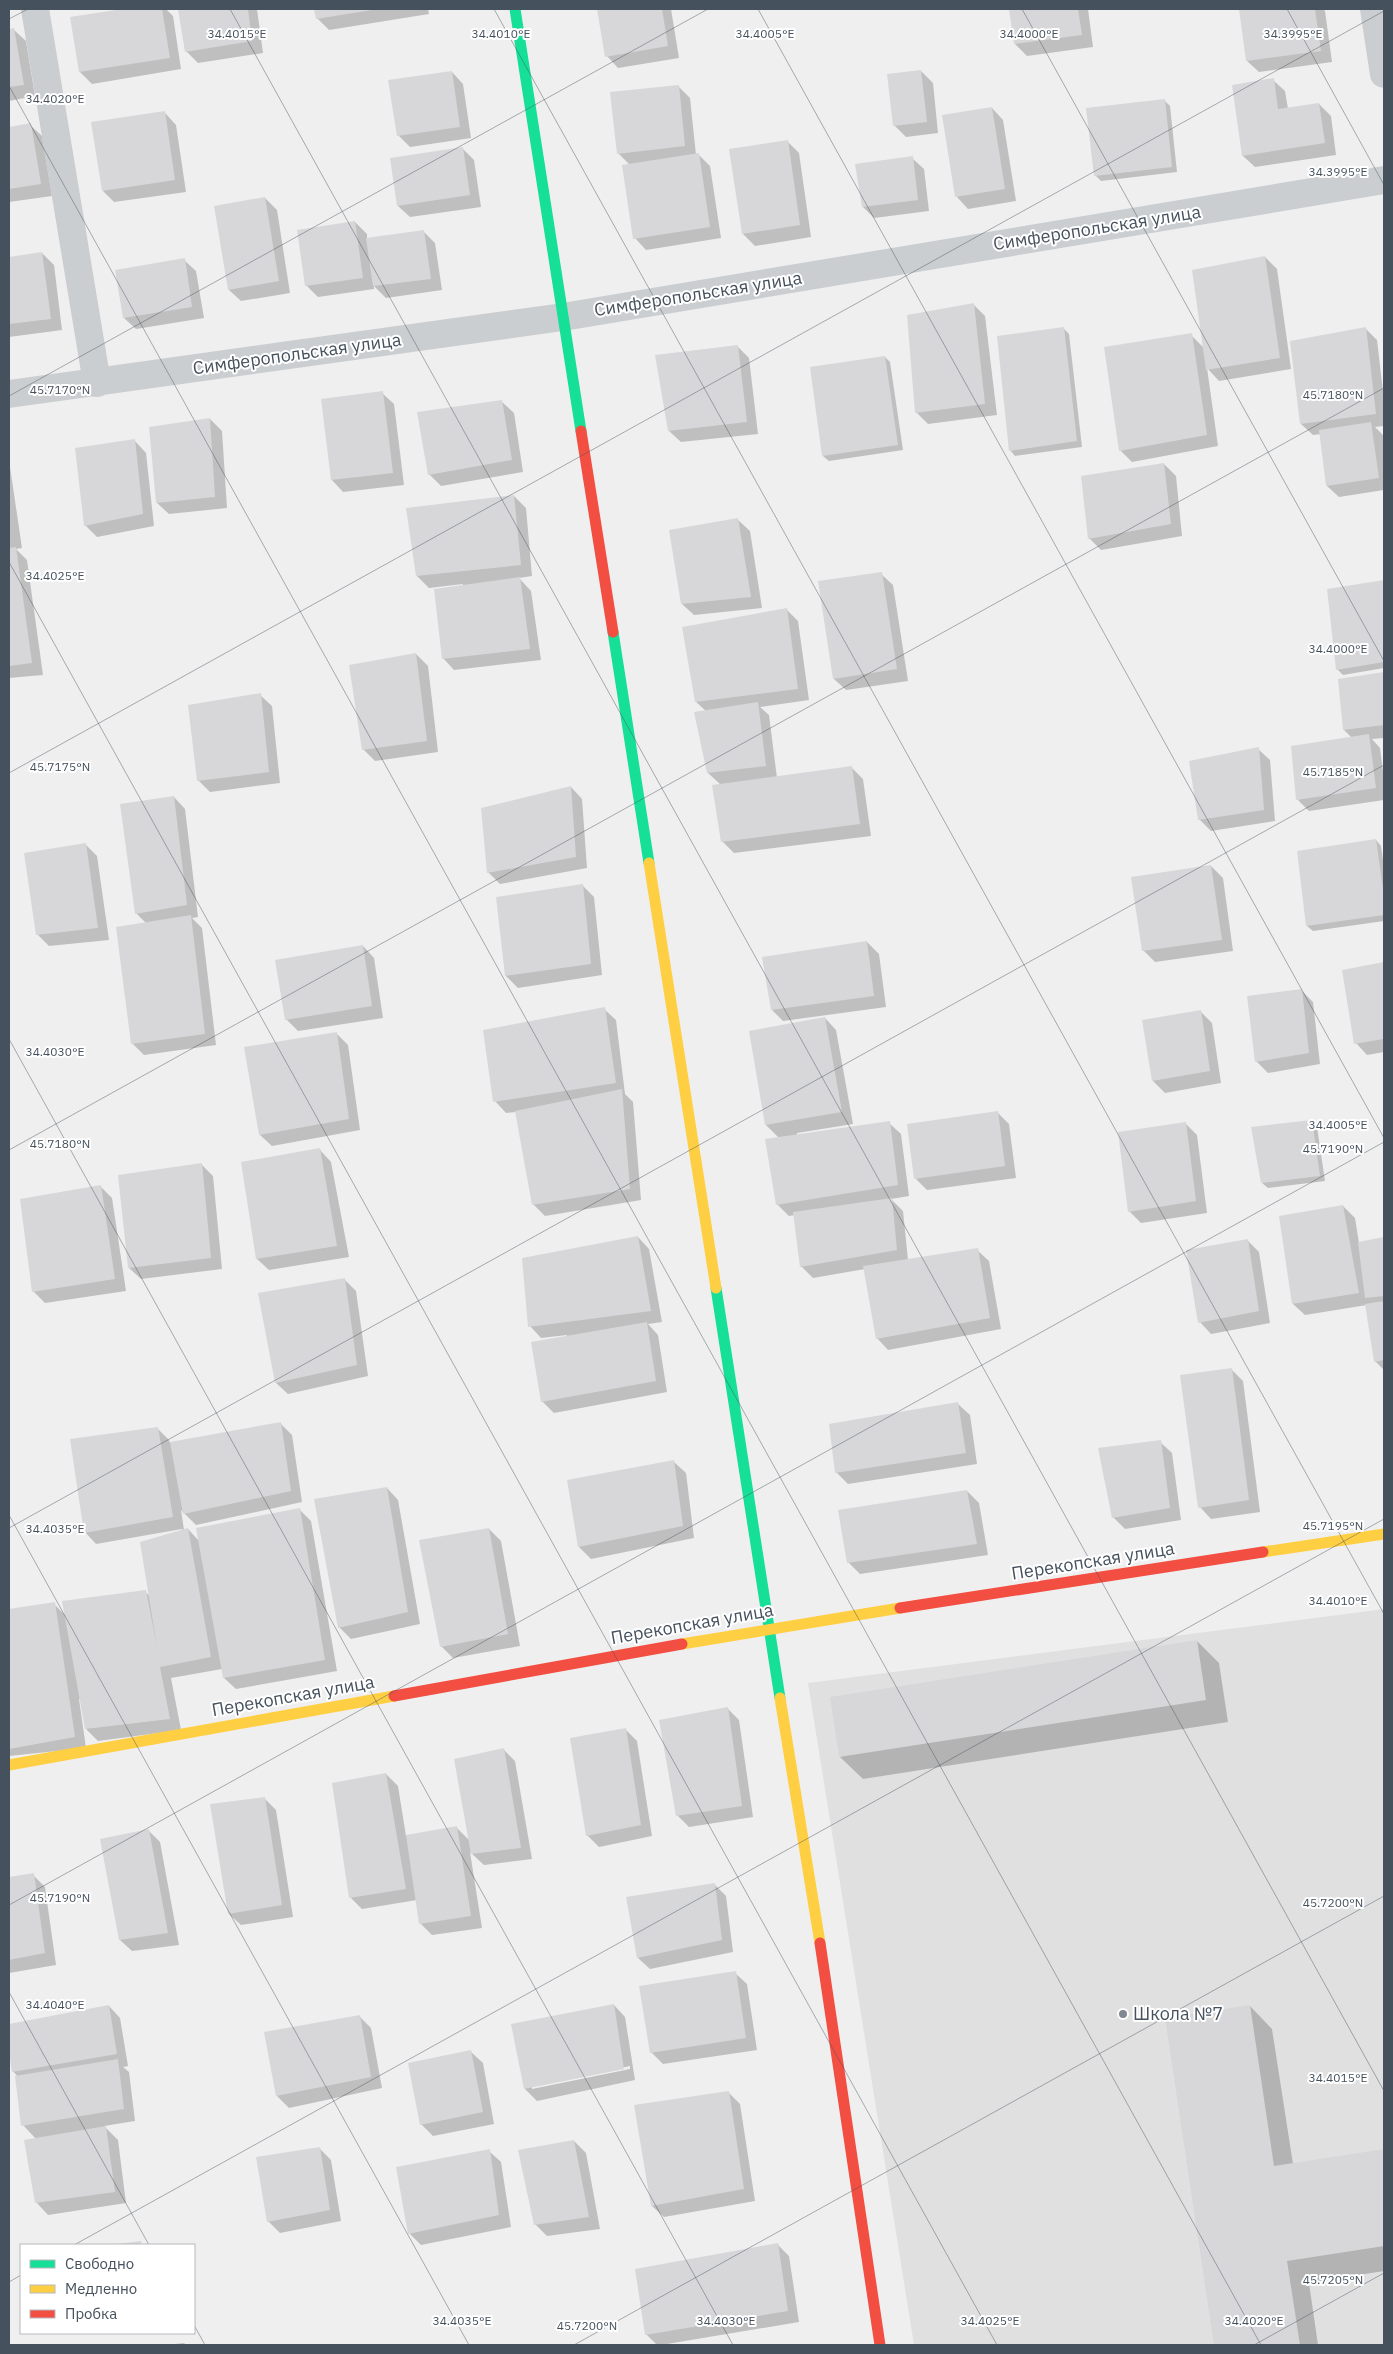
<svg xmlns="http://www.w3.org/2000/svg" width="1393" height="2354" font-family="'IBM Plex Sans',sans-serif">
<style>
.education{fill:#e1e0e1}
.shadow{fill:#0003;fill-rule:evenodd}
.building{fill:#d7d7d9}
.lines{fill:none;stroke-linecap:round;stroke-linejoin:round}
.street{stroke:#cbced0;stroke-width:28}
.fast{stroke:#16e098;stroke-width:11}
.slow{stroke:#ffcf43;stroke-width:11}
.jam{stroke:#f24e42;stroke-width:11}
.ticks{fill:none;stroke:#45515d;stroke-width:1;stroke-opacity:0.45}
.poi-dot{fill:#818890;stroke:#fff;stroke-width:2}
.labels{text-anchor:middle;stroke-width:4;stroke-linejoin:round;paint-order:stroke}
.street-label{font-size:18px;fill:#45515d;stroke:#fff}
.poi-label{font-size:18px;fill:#45515d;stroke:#fff;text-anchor:start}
.ticks-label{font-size:12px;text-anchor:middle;fill:#45515d;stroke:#fff;stroke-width:4;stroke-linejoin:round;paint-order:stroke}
</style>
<rect width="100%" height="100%" fill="#f0efef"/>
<polygon class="education" points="1384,1609 1384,2345 914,2345 808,1683"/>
<g class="shadow">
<polygon points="131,9 166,9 173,16 181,69 92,84 80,72 72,18"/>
<polygon points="179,9 257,9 263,53 198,63 186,51"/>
<polygon points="315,9 428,9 429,14 329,30 317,18"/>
<polygon points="599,9 671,9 679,58 618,68 607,56"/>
<polygon points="1010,9 1088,9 1093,47 1027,56 1015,44"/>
<polygon points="1247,9 1323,9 1325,11 1332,62 1259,72 1247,61 1240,10"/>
<polygon points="14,30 26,41 35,96 9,101 9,31"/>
<polygon points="921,71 933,83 938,133 906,137 894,125"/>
<polygon points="452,72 463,84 471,138 410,147 398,135"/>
<polygon points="1273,80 1285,91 1288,109 1319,104 1331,116 1336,155 1255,167 1243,156"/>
<polygon points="678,86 690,98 696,155 699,155 710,166 721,238 646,250 635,238 630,165 618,153"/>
<polygon points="1164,100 1170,106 1177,172 1101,181 1095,175"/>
<polygon points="992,108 1003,120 1016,201 968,209 957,197 943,116"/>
<polygon points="165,113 176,125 186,192 114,202 103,191"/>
<polygon points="30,125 42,136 52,196 9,202 9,128"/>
<polygon points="787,141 799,153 811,237 755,246 743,234"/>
<polygon points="462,148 474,160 481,207 410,217 398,206"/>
<polygon points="912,158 924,169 929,211 874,218 863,207"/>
<polygon points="265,198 277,210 290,293 241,301 229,290"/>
<polygon points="355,222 367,234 367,239 423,231 435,243 442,290 386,298 374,286 374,289 318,297 306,285"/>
<polygon points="42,253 54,265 62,330 9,337 9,258"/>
<polygon points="1265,257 1277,269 1291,369 1219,381 1207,368 1218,446 1132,462 1120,450 1191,335 1204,348"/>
<polygon points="184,260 196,271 204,318 136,329 124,318"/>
<polygon points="974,305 985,316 997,415 928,424 916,412"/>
<polygon points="1063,328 1069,334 1082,447 1015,456 1010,450"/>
<polygon points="1365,328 1377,340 1384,400 1384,426 1375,427 1383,435 1384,490 1339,497 1327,486 1321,434 1313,435 1301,424"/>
<polygon points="737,346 749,358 758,434 681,442 669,431"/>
<polygon points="885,357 890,362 903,450 829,461 823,456"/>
<polygon points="382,393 394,404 404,485 343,492 332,480"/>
<polygon points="502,402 514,413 523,472 441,486 429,474"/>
<polygon points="210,419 222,431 227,508 169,514 157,503"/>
<polygon points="135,441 146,453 154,526 97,537 85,525"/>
<polygon points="9,460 22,548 16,549 27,560 43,675 9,678"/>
<polygon points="1164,464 1176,476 1182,536 1101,550 1089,538"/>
<polygon points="514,496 526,508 532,576 519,578 531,591 541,660 454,670 443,658 463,584 429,588 417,576"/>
<polygon points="738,520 750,531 762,608 694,615 682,604"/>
<polygon points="881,574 893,585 908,681 846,690 834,679"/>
<polygon points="1384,581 1384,668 1343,675 1337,669 1328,590"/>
<polygon points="786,609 798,621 809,700 760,707 769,715 777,778 851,767 863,779 871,836 734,853 722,841 721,785 708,773 706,711 696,702"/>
<polygon points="416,654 428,666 438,752 375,761 363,749"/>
<polygon points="1384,673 1384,738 1372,739 1380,748 1384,779 1384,800 1309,811 1298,800 1352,738 1344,730 1339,680"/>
<polygon points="260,695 272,706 280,783 210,792 198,780"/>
<polygon points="1258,749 1270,760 1275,821 1211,831 1199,819"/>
<polygon points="571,787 582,799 587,868 500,884 488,872"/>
<polygon points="174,797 185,809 198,917 192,918 202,928 216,1045 144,1055 132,1043 146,923 136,913"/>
<polygon points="1376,840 1381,846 1384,867 1384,921 1313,931 1307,926"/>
<polygon points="85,844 97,856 109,940 49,946 37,934"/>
<polygon points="1211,866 1223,878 1233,951 1155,962 1143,950"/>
<polygon points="582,885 594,897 602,975 518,988 506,976 497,898"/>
<polygon points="867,942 879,954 886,1007 783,1021 772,1010"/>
<polygon points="363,946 374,958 383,1018 298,1031 286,1019"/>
<polygon points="1384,964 1384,1052 1367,1055 1356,1043 1344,971"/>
<polygon points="1301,990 1313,1002 1320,1064 1268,1073 1256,1061"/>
<polygon points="604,1009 616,1020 625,1094 633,1102 641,1200 545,1216 533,1204 516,1112 506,1113 495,1101"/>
<polygon points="1200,1011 1212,1023 1221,1083 1165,1093 1153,1081 1144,1021"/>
<polygon points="825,1018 836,1030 853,1124 797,1133 797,1135 889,1123 901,1134 909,1196 891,1199 903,1211 908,1260 977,1250 989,1261 1001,1329 888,1350 877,1338 865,1269 813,1278 801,1266 795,1215 789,1216 777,1204 779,1138 766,1125"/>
<polygon points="336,1033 348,1045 360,1130 272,1146 260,1135"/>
<polygon points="997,1112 1009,1124 1016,1178 927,1190 916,1179"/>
<polygon points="1311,1121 1317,1127 1325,1181 1268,1188 1262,1183"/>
<polygon points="1185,1123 1197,1135 1207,1213 1141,1223 1129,1211"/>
<polygon points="320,1150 331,1162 349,1257 269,1270 257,1259"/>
<polygon points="201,1164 213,1176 222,1269 141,1279 129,1268"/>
<polygon points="100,1186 112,1198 126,1291 45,1303 33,1291"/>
<polygon points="1343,1206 1355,1218 1359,1243 1384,1239 1384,1370 1375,1361 1367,1305 1305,1315 1293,1304"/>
<polygon points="638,1237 649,1249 662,1322 648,1324 658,1335 667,1392 554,1413 542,1401 567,1335 541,1338 530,1326"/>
<polygon points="1247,1240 1259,1252 1270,1323 1211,1334 1200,1322"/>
<polygon points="344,1279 356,1291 368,1376 288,1394 276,1383"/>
<polygon points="1231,1369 1243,1381 1260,1512 1211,1519 1200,1507"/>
<polygon points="958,1404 970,1415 977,1464 848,1484 836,1472"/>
<polygon points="280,1423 292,1435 302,1502 196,1525 181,1510 184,1530 188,1529 200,1542 299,1509 311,1521 337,1671 236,1689 224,1678 222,1669 171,1678 181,1730 98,1741 86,1729 81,1698 79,1699 86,1748 9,1756 9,1610 54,1604 65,1615 145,1592 150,1596 183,1531 182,1529 96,1544 85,1532 157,1428 169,1440 170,1443"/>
<polygon points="1160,1442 1172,1453 1181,1520 1125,1529 1113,1517"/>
<polygon points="674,1462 686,1473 694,1538 591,1559 579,1547 569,1481"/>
<polygon points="387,1488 398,1500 420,1624 351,1639 339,1627"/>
<polygon points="967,1491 979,1503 988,1555 860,1574 848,1562"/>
<polygon points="489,1529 501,1541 520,1646 453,1658 441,1646"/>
<polygon points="1197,1641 1219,1663 1228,1722 863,1779 840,1757"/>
<polygon points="728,1709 739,1720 753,1817 689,1827 677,1815"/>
<polygon points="626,1730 637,1741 652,1836 599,1847 587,1835"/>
<polygon points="504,1750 515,1761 532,1859 484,1865 470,1852 482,1928 432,1935 421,1924 417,1900 362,1909 351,1898 386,1774 398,1786 406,1836 457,1828 470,1841"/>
<polygon points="265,1799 276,1810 293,1917 241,1925 229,1914"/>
<polygon points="148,1830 160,1842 179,1945 132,1951 120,1940"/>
<polygon points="33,1875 45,1887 56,1965 9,1973 9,1879"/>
<polygon points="714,1884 726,1896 733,1952 650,1969 638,1958"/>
<polygon points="735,1973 747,1984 757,2050 663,2064 651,2052"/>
<path d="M614,2005l11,12 10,63 -98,21 -12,-12 -12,-64zM630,2066v3l-98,20v-3z"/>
<polygon points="109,2006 120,2018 128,2066 123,2067 129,2072 135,2121 104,2126 118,2140 126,2203 48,2215 37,2203 26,2141 36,2139 23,2125 18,2077 13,2071 9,2043 9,2025"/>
<polygon points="1250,2006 1272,2029 1293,2164 1384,2150 1384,2271 1309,2283 1318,2345 1216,2345 1167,2019"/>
<polygon points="360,2017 371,2028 382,2088 289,2108 277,2096 266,2033"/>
<polygon points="471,2052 483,2063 494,2124 433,2136 421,2124"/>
<polygon points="729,2093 740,2104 755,2201 664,2217 652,2206"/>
<polygon points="574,2141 586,2153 600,2229 547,2236 535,2224"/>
<polygon points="319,2148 331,2160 341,2221 280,2233 268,2221"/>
<polygon points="489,2151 501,2162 511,2227 421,2245 410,2234"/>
<polygon points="777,2244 789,2256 799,2322 661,2345 657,2345 646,2334"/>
<polygon points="184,2343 186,2345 166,2345"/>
</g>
<g class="building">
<polygon points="122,9 162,9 170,58 79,72 70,17"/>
<polygon points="178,9 248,9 252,41 185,52"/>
<polygon points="314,9 372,9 372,10 316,19"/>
<polygon points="597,9 662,9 668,46 605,57"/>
<polygon points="1009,9 1078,9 1082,35 1014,44"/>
<polygon points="1239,9 1315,9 1321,51 1246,61"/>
<polygon points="14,28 24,85 9,87 9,29"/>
<polygon points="921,70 927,122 893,126 887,74"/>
<polygon points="452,71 460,127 397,136 388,80"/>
<polygon points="1274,78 1278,109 1319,103 1325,143 1242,156 1232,85"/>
<polygon points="679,85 685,146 617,154 610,92"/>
<polygon points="1165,99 1172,167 1094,176 1086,108"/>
<polygon points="992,107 1005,189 955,197 942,115"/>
<polygon points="165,111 175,180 102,191 91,122"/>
<polygon points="31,123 41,184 9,189 9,127"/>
<polygon points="788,140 800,225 742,234 729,149"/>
<polygon points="463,147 470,195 397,206 390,158"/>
<polygon points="699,153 710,227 633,239 622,165"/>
<polygon points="913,156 918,200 862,207 855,164"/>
<polygon points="265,197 279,281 228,290 214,206"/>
<polygon points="355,221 363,278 305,286 297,230"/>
<polygon points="424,230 431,279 373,286 366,238"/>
<polygon points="42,252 51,319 9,324 9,257"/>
<polygon points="1265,256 1280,358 1206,370 1192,270"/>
<polygon points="185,258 192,307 123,318 115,270"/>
<polygon points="974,303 985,404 915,413 907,315"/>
<polygon points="1064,327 1077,441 1009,451 997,336"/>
<polygon points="1366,327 1376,414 1300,424 1290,341"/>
<polygon points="1192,333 1207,435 1119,451 1104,347"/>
<polygon points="738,345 747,422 668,431 655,355"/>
<polygon points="885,356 898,445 822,456 810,367"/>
<polygon points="383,391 393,473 331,480 321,399"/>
<polygon points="502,400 512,460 428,475 417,412"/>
<polygon points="210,418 215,497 156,503 149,427"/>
<polygon points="1371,422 1379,478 1326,486 1319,430"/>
<polygon points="135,439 143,514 84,526 75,448"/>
<polygon points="1164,463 1171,524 1088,539 1081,476"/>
<polygon points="514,495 521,565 416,576 406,508"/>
<polygon points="738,518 751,597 681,604 669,530"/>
<polygon points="16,547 32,663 9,666 9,548"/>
<polygon points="882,572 897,669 833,679 818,581"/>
<polygon points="520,577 530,649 442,659 434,589"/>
<polygon points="1384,580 1384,662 1336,670 1327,589"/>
<polygon points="787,608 798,689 695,702 682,627"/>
<polygon points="416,653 427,741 362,750 349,665"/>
<polygon points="1384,672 1384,725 1343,730 1338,679"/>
<polygon points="261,693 269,772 197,781 188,705"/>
<polygon points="758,702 766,766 707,773 694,712"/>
<polygon points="1369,734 1376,788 1296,800 1291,746"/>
<polygon points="1259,747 1264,810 1198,820 1189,761"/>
<polygon points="852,766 860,824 721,842 712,785"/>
<polygon points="571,786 576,857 487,873 481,808"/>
<polygon points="174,796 187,905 135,914 120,804"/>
<polygon points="1376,839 1384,896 1384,915 1306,926 1297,851"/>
<polygon points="86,843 98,928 36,935 24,853"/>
<polygon points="1211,865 1222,940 1142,951 1131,877"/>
<polygon points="583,884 591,964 505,976 496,897"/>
<polygon points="191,915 205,1034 131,1044 116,927"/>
<polygon points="867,941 874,996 771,1010 762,957"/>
<polygon points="363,945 372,1006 285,1020 275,960"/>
<polygon points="1384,962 1384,1039 1354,1044 1342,970"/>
<polygon points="1302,989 1309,1053 1255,1062 1247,996"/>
<polygon points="605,1007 616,1083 493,1102 483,1030"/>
<polygon points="1201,1010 1210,1071 1152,1081 1142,1020"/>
<polygon points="825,1017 842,1112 765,1125 749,1031"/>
<polygon points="337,1032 349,1119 259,1135 244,1047"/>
<polygon points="622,1089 630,1189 532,1205 515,1111"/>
<polygon points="998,1111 1005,1166 914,1179 907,1124"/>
<polygon points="1312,1120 1320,1176 1261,1183 1251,1127"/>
<polygon points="890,1121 898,1185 776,1205 765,1139"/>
<polygon points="1186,1122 1196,1201 1128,1212 1118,1132"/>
<polygon points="320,1148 337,1246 256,1259 241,1162"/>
<polygon points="202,1163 211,1258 128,1268 118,1175"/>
<polygon points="101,1185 115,1279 32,1292 20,1199"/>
<polygon points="892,1198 897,1250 800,1267 793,1212"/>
<polygon points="1343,1205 1359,1293 1292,1304 1279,1216"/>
<polygon points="638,1236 651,1311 528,1327 522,1258"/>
<polygon points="1384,1237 1384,1296 1365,1298 1358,1242"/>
<polygon points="1248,1239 1259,1311 1198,1323 1186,1250"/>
<polygon points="978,1248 990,1318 876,1339 863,1266"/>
<polygon points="345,1278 357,1365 275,1383 258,1293"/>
<polygon points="1384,1301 1384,1360 1374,1362 1365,1304"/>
<polygon points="647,1322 656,1381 541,1402 531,1342"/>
<polygon points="1232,1368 1249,1500 1198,1508 1180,1375"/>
<polygon points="958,1402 966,1453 835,1473 829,1424"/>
<polygon points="281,1422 291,1491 183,1514 170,1442"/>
<polygon points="158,1427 173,1517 84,1533 70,1439"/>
<polygon points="1161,1440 1170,1508 1112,1518 1098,1448"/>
<polygon points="674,1460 683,1526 578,1547 567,1480"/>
<polygon points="387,1487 408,1612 338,1628 314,1499"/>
<polygon points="967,1490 977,1544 847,1563 838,1510"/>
<polygon points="300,1508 325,1660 223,1678 196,1528"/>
<polygon points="188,1528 211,1657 160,1667 170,1719 85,1729 62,1601 146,1590 157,1647 140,1542"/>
<polygon points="489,1528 508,1634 440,1647 419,1540"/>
<polygon points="55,1602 75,1737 9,1749 9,1609"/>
<polygon points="1197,1640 1206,1700 839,1757 830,1697"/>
<polygon points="728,1707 742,1806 676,1816 659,1720"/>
<polygon points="626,1728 641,1825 586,1836 570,1738"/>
<polygon points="504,1748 521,1848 471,1854 454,1759"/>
<polygon points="386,1773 406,1889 349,1898 332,1783"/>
<polygon points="265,1797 282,1905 228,1914 210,1804"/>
<polygon points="457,1826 471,1916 419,1924 406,1835"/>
<polygon points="149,1829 168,1933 119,1940 100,1839"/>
<polygon points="34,1873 45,1953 9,1960 9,1877"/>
<polygon points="715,1883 722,1940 637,1958 626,1897"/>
<polygon points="736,1971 746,2038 650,2053 639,1986"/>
<polygon points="614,2004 624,2069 524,2089 511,2024"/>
<polygon points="109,2005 117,2054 12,2072 9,2052 9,2024"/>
<polygon points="1250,2005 1274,2166 1384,2149 1384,2246 1287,2261 1300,2345 1214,2345 1165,2018"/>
<polygon points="360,2015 371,2077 276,2096 264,2032"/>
<polygon points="471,2050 483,2112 420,2125 408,2063"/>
<polygon points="118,2059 124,2109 21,2126 15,2076"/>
<polygon points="729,2091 744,2189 651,2206 634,2105"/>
<polygon points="106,2126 115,2192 35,2203 24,2140"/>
<polygon points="574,2140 589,2217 534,2225 518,2150"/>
<polygon points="320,2147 330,2210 267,2222 256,2157"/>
<polygon points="490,2149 499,2215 408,2234 396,2167"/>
<polygon points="141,2241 142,2245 117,2245 117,2244"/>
<polygon points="778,2243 788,2311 645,2335 635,2269"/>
</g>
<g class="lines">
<g class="street">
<polyline points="35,9 97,383"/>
<polyline points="1374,9 1384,74"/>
<polyline points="9,394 563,317 1384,180"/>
</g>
<g class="fast">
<polyline points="515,9 581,431"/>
<polyline points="613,632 649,863"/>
<polyline points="716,1288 780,1698"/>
</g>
<g class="slow">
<polyline points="649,863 716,1288"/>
<polyline points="1263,1552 1384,1534"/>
<polyline points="682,1644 900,1608"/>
<polyline points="780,1698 820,1943"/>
<polyline points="9,1765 394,1696"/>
</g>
<g class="jam">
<polyline points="581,431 613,632"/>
<polyline points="900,1608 1263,1552"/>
<polyline points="394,1696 682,1644"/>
<polyline points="820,1943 880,2345"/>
</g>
</g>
<path class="ticks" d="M230,9l1154,2082M494,9l890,1605M758,9l626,1129M1022,9l362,652M1287,9l97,176M9,19l19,-10M9,86l1252,2259M9,396l699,-387M9,562l988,1783M9,773l1375,-762M9,1039l724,1306M9,1150l1375,-762M9,1515l460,830M9,1528l1375,-763M9,1905l1375,-763M9,1992l140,253M74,2245l1310,-726M9,2282l12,-7M194,2325l11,20M574,2345l810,-449M1254,2345l130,-72"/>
<circle class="poi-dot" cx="1123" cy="2014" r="5"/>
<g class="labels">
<g class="street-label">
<text transform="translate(1097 228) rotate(-9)" y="6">Симферопольская улица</text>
<text transform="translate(698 294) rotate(-9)" y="6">Симферопольская улица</text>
<text transform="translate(297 354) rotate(-8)" y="6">Симферопольская улица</text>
<text transform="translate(1093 1561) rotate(-9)" y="6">Перекопская улица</text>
<text transform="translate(692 1624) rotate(-10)" y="6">Перекопская улица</text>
<text transform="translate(293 1696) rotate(-10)" y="6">Перекопская улица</text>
</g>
<g class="poi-label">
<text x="1133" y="2020">Школа №7</text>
</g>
</g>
<g class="ticks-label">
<text x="237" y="38">34.4015°E</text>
<text x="501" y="38">34.4010°E</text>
<text x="765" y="38">34.4005°E</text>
<text x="1029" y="38">34.4000°E</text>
<text x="1293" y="38">34.3995°E</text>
<text x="55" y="103">34.4020°E</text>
<text x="1338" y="176">34.3995°E</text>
<text x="60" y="394">45.7170°N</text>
<text x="1333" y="399">45.7180°N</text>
<text x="55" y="580">34.4025°E</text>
<text x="1338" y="653">34.4000°E</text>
<text x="60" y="771">45.7175°N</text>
<text x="1333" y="776">45.7185°N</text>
<text x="55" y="1056">34.4030°E</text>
<text x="1338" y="1129">34.4005°E</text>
<text x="60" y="1148">45.7180°N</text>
<text x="1333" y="1153">45.7190°N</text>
<text x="1333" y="1530">45.7195°N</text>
<text x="55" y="1533">34.4035°E</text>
<text x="1338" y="1605">34.4010°E</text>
<text x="60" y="1902">45.7190°N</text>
<text x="1333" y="1907">45.7200°N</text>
<text x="55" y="2009">34.4040°E</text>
<text x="1338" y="2082">34.4015°E</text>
<text x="1333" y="2284">45.7205°N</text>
<text x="462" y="2325">34.4035°E</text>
<text x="726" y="2325">34.4030°E</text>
<text x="990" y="2325">34.4025°E</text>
<text x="1254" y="2325">34.4020°E</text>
<text x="587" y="2330">45.7200°N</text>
</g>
<rect width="1393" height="2354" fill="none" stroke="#45515d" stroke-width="20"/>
<rect x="20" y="2244" width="175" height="90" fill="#ffffff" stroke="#b5b9be"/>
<rect x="30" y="2260" width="25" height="8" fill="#16e098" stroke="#b5b9be"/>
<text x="65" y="2269" font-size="15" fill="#45515d">Свободно</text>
<rect x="30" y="2285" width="25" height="8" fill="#ffcf43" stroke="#b5b9be"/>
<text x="65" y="2294" font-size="15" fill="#45515d">Медленно</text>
<rect x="30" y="2310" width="25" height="8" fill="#f24e42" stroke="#b5b9be"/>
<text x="65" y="2319" font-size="15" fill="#45515d">Пробка</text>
</svg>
